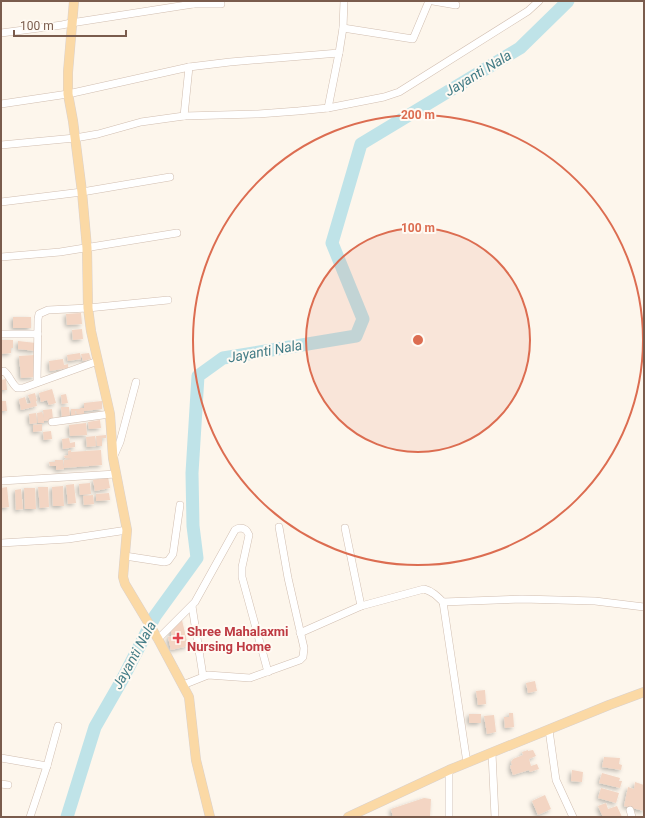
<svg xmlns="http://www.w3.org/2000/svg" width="645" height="818" font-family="Roboto,sans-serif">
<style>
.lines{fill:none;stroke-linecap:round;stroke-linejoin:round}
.river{stroke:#bfe3e8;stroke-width:13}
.building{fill:#f3d5c3;filter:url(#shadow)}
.minor-casing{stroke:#d1beb0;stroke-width:8}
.major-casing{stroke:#dad1cd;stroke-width:10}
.minor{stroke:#fff;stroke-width:7}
.major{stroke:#fbd9a5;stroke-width:9}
.ring{fill:none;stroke:#dc6d51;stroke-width:2}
.health-dot{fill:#e0444e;stroke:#fffaf3;stroke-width:1.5}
.labels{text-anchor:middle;stroke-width:4;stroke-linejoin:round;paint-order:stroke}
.health-label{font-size:13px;font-weight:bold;fill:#be3a42;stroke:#fffaf3;text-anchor:start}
.water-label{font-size:14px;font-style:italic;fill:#437c86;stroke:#fffaf3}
.centre{fill:#dc6d51;stroke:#fffaf3;stroke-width:2}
.ring-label{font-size:12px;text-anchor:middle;font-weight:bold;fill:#dc6d51;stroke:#fffaf3;stroke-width:4;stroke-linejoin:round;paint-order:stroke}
</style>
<defs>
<filter id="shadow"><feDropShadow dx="-2" dy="2" stdDeviation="2" flood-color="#0004"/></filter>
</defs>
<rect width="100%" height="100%" fill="#fdf6ec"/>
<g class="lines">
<polyline class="river" points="67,817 95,727 122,680 155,616 197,558 193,526 192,473 198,376 223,358 356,336 363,319 332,243 361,144 520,48 568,1"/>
</g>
<g class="building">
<polygon points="81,313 82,324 67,325 66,314"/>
<rect x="13" y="317" width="18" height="11"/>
<polygon points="82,329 83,339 73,340 72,330"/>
<polygon points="1,340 13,340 13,348 11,348 11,353 1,354"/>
<polygon points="18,341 36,343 36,351 18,349"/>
<polygon points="80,353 81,359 68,361 67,355"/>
<polygon points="89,353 91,359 83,361 81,354"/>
<polygon points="34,355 35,377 21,378 19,356"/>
<polygon points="63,359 64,365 68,364 68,368 50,371 49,361"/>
<polygon points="6,379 7,390 1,390 1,380"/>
<polygon points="52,389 56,403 49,405 47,400 41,402 39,393"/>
<polygon points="35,393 37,401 36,401 37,406 21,410 19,399 25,397 27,404 31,403 28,395"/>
<polygon points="66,394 68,403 62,404 61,395"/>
<polygon points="1,401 6,401 7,411 1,411"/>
<polygon points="102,401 102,409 84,411 84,414 77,416 76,411 75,411 76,417 71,417 71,409 80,409 80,408 84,408 84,403"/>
<polygon points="61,407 69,407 70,417 62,418"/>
<polygon points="52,409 53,420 44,421 44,423 38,423 37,413 42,412 44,418 43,410"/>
<polygon points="36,413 37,423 30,424 29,414"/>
<polygon points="100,420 101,428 89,429 88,422"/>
<polygon points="86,423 87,435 70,436 69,425"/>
<polygon points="42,424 42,431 33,432 33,425"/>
<polygon points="51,431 52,439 44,440 43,432"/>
<polygon points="106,435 106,438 102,438 102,446 97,446 96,436"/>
<polygon points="95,436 96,446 87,447 86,437"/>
<polygon points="69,438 70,443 75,442 75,447 63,449 62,439"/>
<polygon points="71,450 71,452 101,450 102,465 64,468 64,460 72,459 65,458 64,456 68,455 68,451"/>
<polygon points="55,460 63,460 64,469 56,470 56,466 50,466 49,462 55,462"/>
<polygon points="108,477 110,488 95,491 93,480"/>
<polygon points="90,483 91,494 80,495 79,484"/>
<polygon points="74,484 76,503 68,504 66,485"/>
<polygon points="63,486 64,506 53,506 52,487"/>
<polygon points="7,487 9,507 1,508 1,488"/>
<polygon points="38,487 48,487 49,507 40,508"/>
<polygon points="24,488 35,488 36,509 25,509"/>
<polygon points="21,489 23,509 16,510 15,490"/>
<polygon points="109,493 110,500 96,501 96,494"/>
<polygon points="93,495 94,504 84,505 83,496"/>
<polygon points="182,620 188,646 171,650 168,637 172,636 170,628"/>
<polygon points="535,681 537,691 528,693 526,683"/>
<polygon points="485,690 486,704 478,705 476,691"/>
<polygon points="509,713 513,713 514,727 505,728 504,717 509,717"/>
<rect x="469" y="714" width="12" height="9"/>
<polygon points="494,715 496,732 487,734 484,716"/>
<polygon points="528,750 528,751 533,750 536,756 529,759 531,766 537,764 539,769 530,772 529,770 513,775 510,766 512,765 511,762 513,759 523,755 522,752"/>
<polygon points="604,757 620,758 619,764 622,765 621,770 602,767"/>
<polygon points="572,770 583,772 582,782 571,781"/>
<polygon points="602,773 620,778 619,781 622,781 620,788 599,783"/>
<polygon points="635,782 644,785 644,811 624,806 628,787 634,789"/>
<polygon points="601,788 619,793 616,803 598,798"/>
<polygon points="545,795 551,809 538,815 532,801"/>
<polygon points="424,798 431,799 430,817 393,817 391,809"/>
<polygon points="606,803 608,809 617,806 622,817 603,817 598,806"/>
</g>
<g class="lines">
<g class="minor-casing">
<g id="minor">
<polyline points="433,1 456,5"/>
<polyline points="193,4 221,4"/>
<polyline points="343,28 413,39 429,1"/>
<polyline points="1,33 62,25 71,23 193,4 196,1"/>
<polyline points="1,104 68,94 189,67 230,62 339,53 343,28 344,1"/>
<polyline points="328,108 384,97 399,92 528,11 539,1"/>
<polyline points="184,116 189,67"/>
<polyline points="1,145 75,138 98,134 141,122 184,116 258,114 298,111 328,108 339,53"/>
<polyline points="1,202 82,192 170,177"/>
<polyline points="1,257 60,252 177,233"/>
<polyline points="1,334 38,334"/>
<path d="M1,372l3,-1c6,5 7,12 13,17h6l75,-27"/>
<polyline points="37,382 38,319 39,314 48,310 88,308 168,300"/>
<polyline points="52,422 110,414"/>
<polyline points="113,458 120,442 136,382"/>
<polyline points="1,481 116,474"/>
<polyline points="345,528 361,606"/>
<polyline points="1,543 68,539 127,530"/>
<polyline points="125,556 164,562 168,561 173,554 180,505"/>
<polyline points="443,602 522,599 595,601 644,607"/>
<polyline points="192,606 203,676"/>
<path d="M300,633l61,-27 63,-17c8,2 13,7 19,13l24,161"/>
<path d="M158,639l37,-37 40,-72 4,-2c6,0 8,2 10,7l-7,32v10l26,95"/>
<polyline points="183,685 208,675 250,678 300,660 303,657 304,648 288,578 279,527"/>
<polyline points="549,730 556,780 573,817"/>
<polyline points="492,753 495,817"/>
<polyline points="1,758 47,766"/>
<polyline points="1,784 8,785"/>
<polyline points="630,810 632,817"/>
<polyline points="30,817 47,766 58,726"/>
<polyline points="449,817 449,770"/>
</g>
</g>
<g class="major-casing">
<g id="major">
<polyline points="74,1 68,72 68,94 73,121 82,192 87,248 88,308 91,331 110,414 113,458 127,530 123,577 125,584 158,639 189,697 196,760 210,817"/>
<polyline points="348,817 449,770 609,705 644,692"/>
</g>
</g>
<use href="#minor" class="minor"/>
<use href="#major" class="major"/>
</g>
<circle cx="418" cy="340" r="112" fill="#dc6d51" fill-opacity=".12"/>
<g class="ring">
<circle cx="418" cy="340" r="112"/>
<circle cx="418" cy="340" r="225"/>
</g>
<path class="health-dot" d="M176 632h4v4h4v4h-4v4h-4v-4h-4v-4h4z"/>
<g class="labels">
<g class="health-label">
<text x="187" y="636">Shree Mahalaxmi<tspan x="187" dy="15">Nursing Home</tspan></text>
</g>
<g class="water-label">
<text transform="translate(478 73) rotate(-31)" y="5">Jayanti Nala</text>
<text transform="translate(265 351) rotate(-10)" y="5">Jayanti Nala</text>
<text transform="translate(134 655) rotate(-61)" y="5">Jayanti Nala</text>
</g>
</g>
<circle cx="418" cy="340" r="6" class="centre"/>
<g class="ring-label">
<text x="418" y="119">200 m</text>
<text x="418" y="232">100 m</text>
</g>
<rect width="645" height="818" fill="none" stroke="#7a5c4d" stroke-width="4"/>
<path d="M14 30v6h112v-6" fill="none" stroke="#7a5c4d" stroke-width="2"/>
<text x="20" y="30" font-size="12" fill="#7a5c4d" stroke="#fffaf3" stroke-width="3" paint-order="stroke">100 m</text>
</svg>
